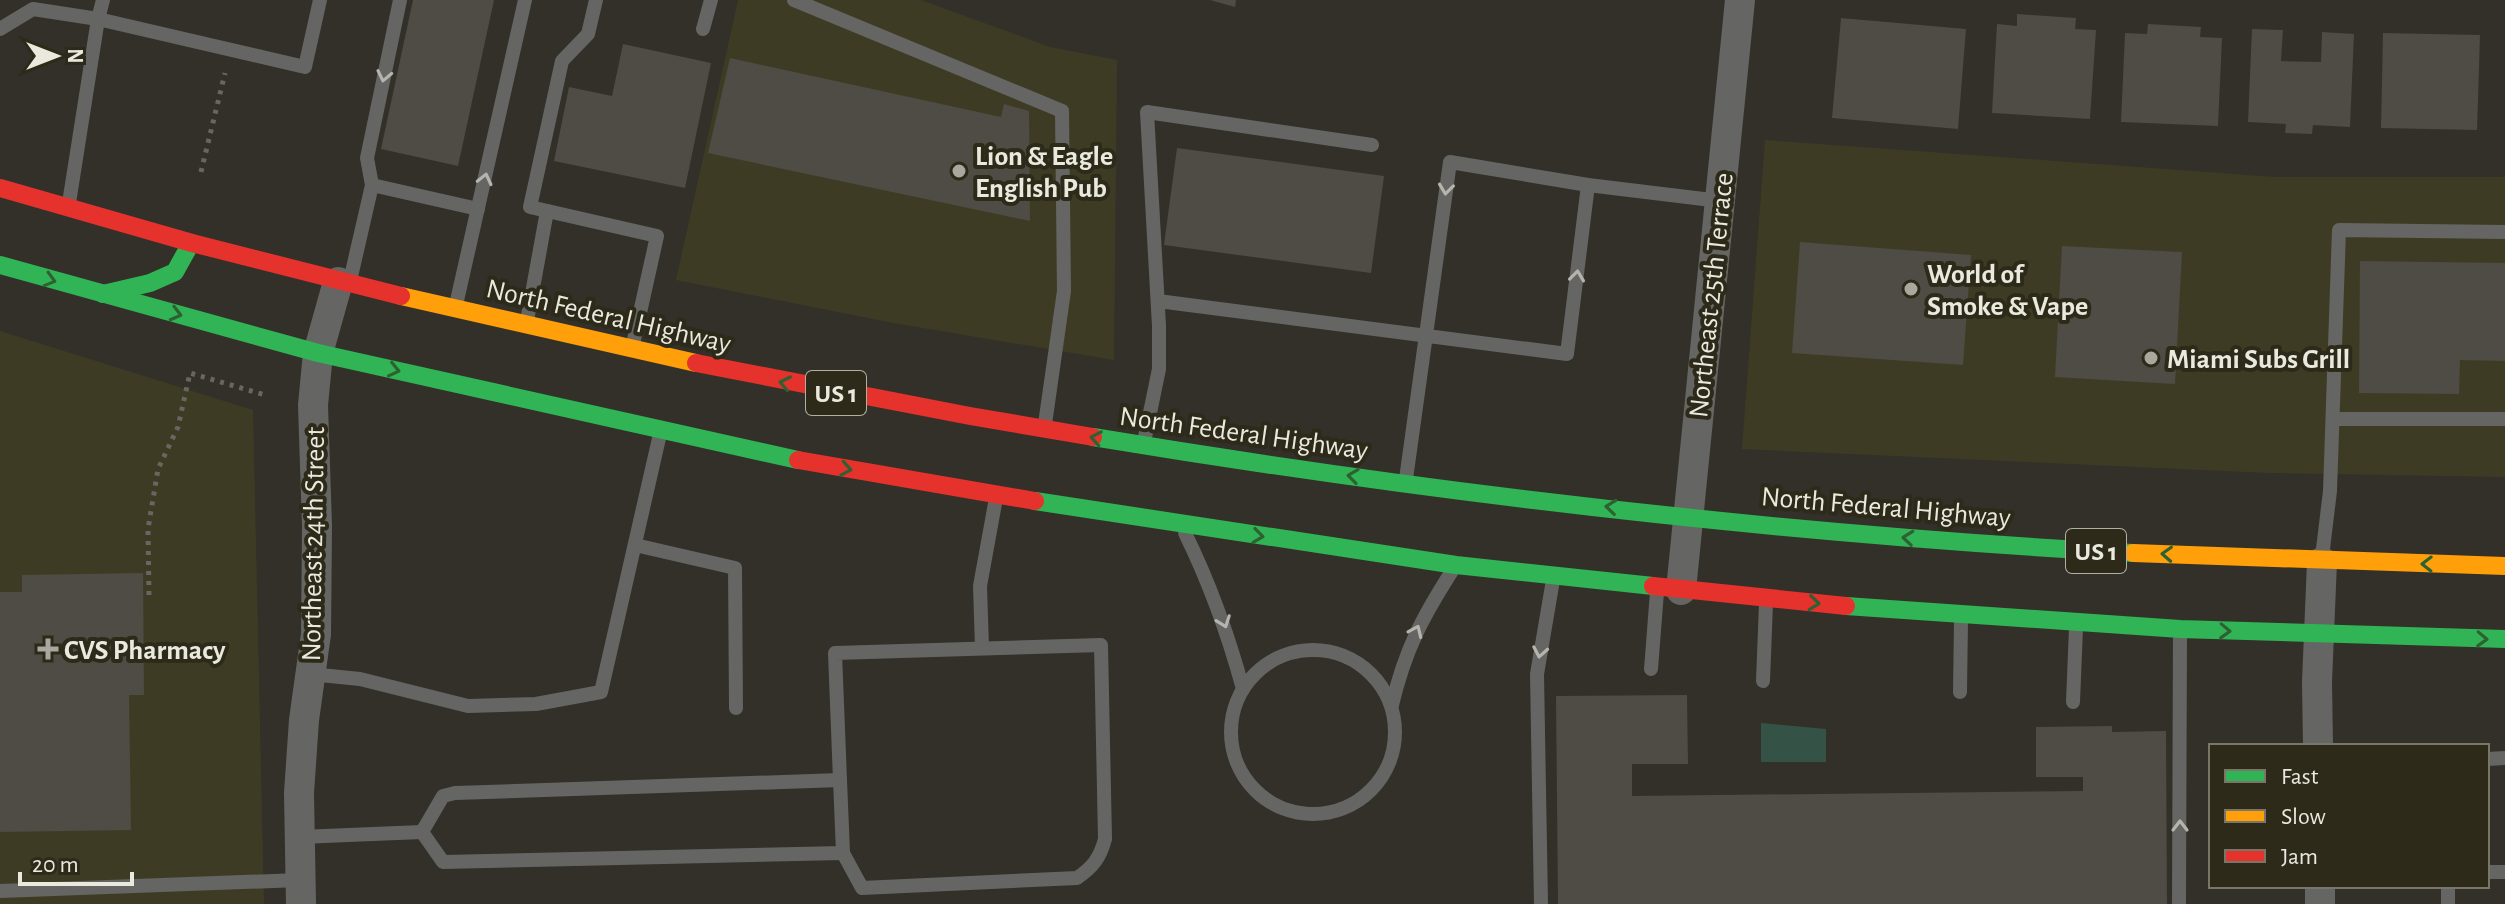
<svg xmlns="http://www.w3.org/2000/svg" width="2505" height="904" font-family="'Alegreya Sans',sans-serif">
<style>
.built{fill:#3e3b25}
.water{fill:#345346}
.building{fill:#4f4b45}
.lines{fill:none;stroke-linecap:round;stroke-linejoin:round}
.path{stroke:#676662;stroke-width:5;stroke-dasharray:4 6;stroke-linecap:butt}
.lane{stroke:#656663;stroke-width:14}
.street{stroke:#656663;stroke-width:30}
.fast{stroke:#30b455;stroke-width:18}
.slow{stroke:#ff9f0a;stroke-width:18}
.jam{stroke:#e5322d;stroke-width:18}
.oneway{stroke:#b5b5ad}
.oneway2{stroke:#2e6131}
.poi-dot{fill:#aaa89e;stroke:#2d2a19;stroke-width:3}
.labels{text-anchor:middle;stroke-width:8;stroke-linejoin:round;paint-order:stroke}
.shield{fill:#2d2a19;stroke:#b1b0a3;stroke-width:2}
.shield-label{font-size:26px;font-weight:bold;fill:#eae9de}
.poi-label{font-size:28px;font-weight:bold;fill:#eae9de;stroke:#2d2a19;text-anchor:start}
.street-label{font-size:28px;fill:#eae9de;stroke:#2d2a19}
</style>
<rect width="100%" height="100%" fill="#323028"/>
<g class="built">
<polygon points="738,0 921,0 1050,47 1117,60 1114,360 893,323 676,280"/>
<polygon points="1765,140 2275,177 2505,177 2505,477 2269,473 1742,449"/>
<polygon points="0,331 253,410 264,904 0,904"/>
</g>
<polygon class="water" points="1761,723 1826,729 1826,762 1761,762"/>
<g class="building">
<polygon points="413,0 494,0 458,166 381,149"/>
<polygon points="1210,0 1236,0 1235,7"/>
<polygon points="2017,14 2076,18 2075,29 2096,30 2090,119 1992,113 1997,24 2017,26"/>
<polygon points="1841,18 1966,29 1958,129 1832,118"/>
<polygon points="2148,24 2201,27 2200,37 2222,38 2218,126 2121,122 2125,33 2147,34"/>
<polygon points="2252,29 2283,30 2281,61 2321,62 2322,32 2354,34 2350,127 2313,125 2312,134 2285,133 2286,124 2248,122"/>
<polygon points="2383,33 2480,35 2477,130 2381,128"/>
<polygon points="623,44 711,63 685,188 554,161 569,87 612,96"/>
<polygon points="730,58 1001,117 1004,104 1029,111 1030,221 708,153"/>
<polygon points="1177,148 1384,176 1371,273 1164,245"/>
<polygon points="1800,242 1971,255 1963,365 1792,353"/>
<polygon points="2062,246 2182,252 2175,384 2055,377"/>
<polygon points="2360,261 2505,263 2505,361 2460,360 2459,394 2359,393"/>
<polygon points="143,573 144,695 129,695 131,830 0,832 0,592 22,592 22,575"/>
<polygon points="1687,695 1688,764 1632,764 1632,796 2083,791 2083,777 2036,777 2036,727 2112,726 2112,732 2166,731 2167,904 1558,904 1556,696"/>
</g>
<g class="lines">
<g class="path">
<polyline points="201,172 225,73"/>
<polyline points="149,595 148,529 158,469 178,427 190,373 265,395"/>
</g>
<g class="lane">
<polyline points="103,0 98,19 305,67 320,0"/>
<polyline points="596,0 588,34 562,61 530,207 657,236 633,344"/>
<polyline points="794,0 1062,111 1064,291 1045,424"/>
<polyline points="0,29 33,9 98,19 69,203"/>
<polyline points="703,29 711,0"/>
<polyline points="372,185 478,209"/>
<polyline points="1588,185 1720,201"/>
<polyline points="350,281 372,185 367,158 400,0"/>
<polyline points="1158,301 1567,354 1588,185 1450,162 1406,479"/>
<polyline points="456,305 525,0"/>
<polyline points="527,321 547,211"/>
<polyline points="2333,419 2505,419"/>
<polyline points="1144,442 1159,369 1159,326 1147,112 1372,145"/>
<path d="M1185,533c25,51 43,101 58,156"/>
<polyline points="635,545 735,568 736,708"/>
<polyline points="2322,557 2330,491 2339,230 2505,232"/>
<polyline points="982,648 980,586 996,498"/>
<circle cx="1313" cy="732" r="82"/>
<polyline points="1651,669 1657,592"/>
<polyline points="310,674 360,679 468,706 536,704 601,692 660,434"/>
<polyline points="1763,681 1766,603"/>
<polyline points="1960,692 1961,620"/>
<polyline points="2073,702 2076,628"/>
<path d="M1392,705c13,-55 30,-87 60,-134"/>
<polyline points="2487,759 2505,758"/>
<polygon points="840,780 843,853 443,862 422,832 443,796 455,793"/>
<path d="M840,780l-5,-127 266,-8 4,194c-5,19 -12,28 -28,39l-215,10 -19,-35"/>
<polyline points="300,837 422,832"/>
<polyline points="2487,872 2505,872"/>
<polyline points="2448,886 2448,904"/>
<polyline points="0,891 300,880"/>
<polyline points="1541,904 1537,674 1553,580"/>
<polyline points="2179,904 2180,632"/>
</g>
<g class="street">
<polyline points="1681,590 1740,0"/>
<polyline points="2318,746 2317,682 2322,562"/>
<polyline points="2320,886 2320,904"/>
<polyline points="301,904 299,793 304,720 316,634 317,526 313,405 318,353 338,282"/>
</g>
<g class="fast">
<polyline points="0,265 318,353 798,460"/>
<polyline points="103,294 150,283 175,272 191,243"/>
<path d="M1093,437c344,57 692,97 1040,116"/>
<polyline points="1035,501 1456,565 1653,586"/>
<polyline points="1846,606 2180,629 2505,639"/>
</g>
<g class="slow">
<polyline points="401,296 696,363"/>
<polyline points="2133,553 2505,566"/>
</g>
<g class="jam">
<polyline points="0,188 192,243 401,296"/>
<polyline points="696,363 970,416 1093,437"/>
<polyline points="798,460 1035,501"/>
<polyline points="1653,586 1846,606"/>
</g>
</g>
<defs><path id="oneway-chevron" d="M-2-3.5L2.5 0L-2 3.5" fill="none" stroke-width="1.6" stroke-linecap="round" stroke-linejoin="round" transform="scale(2)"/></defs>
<g class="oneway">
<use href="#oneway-chevron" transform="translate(384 76) rotate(102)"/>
<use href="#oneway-chevron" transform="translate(485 179) rotate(-77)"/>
<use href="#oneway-chevron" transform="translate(1446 189) rotate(97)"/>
<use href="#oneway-chevron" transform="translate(1577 276) rotate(-83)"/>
<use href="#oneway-chevron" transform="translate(1224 622) rotate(70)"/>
<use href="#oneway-chevron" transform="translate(1416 631) rotate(-66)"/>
<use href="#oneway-chevron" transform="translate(1540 652) rotate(100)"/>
<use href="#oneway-chevron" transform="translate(2180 826) rotate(-90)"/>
</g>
<g class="oneway2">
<use href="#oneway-chevron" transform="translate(50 280) rotate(16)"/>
<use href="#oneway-chevron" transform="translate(176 314) rotate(15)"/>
<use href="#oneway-chevron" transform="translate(394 370) rotate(13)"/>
<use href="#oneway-chevron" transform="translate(785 383) rotate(-168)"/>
<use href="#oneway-chevron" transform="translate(1096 438) rotate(-170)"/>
<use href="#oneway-chevron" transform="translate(846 469) rotate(10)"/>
<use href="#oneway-chevron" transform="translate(1353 476) rotate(-172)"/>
<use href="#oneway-chevron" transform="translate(1611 507) rotate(-174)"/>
<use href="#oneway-chevron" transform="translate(1258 536) rotate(8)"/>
<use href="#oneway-chevron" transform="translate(1908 538) rotate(-174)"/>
<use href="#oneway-chevron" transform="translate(2167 554) rotate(-177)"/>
<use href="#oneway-chevron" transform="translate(2427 564) rotate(-179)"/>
<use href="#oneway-chevron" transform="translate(1814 603) rotate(6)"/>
<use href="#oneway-chevron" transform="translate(2225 631) rotate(2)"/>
<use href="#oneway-chevron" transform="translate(2482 639) rotate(2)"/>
</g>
<g class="poi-dot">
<circle cx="959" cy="171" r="8"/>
<circle cx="1911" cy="289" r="8"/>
<circle cx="2151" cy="358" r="8"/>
<path d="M44 637h8v8h8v8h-8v8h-8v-8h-8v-8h8z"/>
</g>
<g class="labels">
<g class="shield">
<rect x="806" y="371" width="60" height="44" rx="6"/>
<rect x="2066" y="529" width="60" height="44" rx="6"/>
</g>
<g class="shield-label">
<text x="836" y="402">US 1</text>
<text x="2096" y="560">US 1</text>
</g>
<g class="poi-label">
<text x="975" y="165">Lion &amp; Eagle<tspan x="975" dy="32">English Pub</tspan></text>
<text x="1927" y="283">World of<tspan x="1927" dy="32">Smoke &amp; Vape</tspan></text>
<text x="2167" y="368">Miami Subs Grill</text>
<text x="64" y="659">CVS Pharmacy</text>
</g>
<g class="street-label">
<text transform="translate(1710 295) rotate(-84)" y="10">Northeast 25th Terrace</text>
<text transform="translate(609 315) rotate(13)" y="10">North Federal Highway</text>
<text transform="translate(1244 432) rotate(8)" y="10">North Federal Highway</text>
<text transform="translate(1886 506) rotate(5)" y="10">North Federal Highway</text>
<text transform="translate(312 544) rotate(-89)" y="10">Northeast 24th Street</text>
</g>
</g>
<rect x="2209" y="744" width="280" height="144" fill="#2d2a19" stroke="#797668" stroke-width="2"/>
<rect x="2225" y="770" width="40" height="12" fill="#30b455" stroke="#797668" stroke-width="2"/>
<text x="2281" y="784" font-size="24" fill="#eae9de">Fast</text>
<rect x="2225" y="810" width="40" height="12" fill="#ff9f0a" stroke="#797668" stroke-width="2"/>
<text x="2281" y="824" font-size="24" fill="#eae9de">Slow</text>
<rect x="2225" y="850" width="40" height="12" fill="#e5322d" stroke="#797668" stroke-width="2"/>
<text x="2281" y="864" font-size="24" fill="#eae9de">Jam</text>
<g transform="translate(56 56) rotate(90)" stroke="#2d2a19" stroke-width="6" paint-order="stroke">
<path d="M0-6L14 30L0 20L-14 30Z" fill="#eae9de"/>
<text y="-12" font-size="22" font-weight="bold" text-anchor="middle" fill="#eae9de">N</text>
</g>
<path d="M20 872v12h112v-12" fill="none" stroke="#eae9de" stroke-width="4"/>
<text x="32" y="872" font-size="24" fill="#eae9de" stroke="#2d2a19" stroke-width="6" paint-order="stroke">20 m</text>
</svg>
